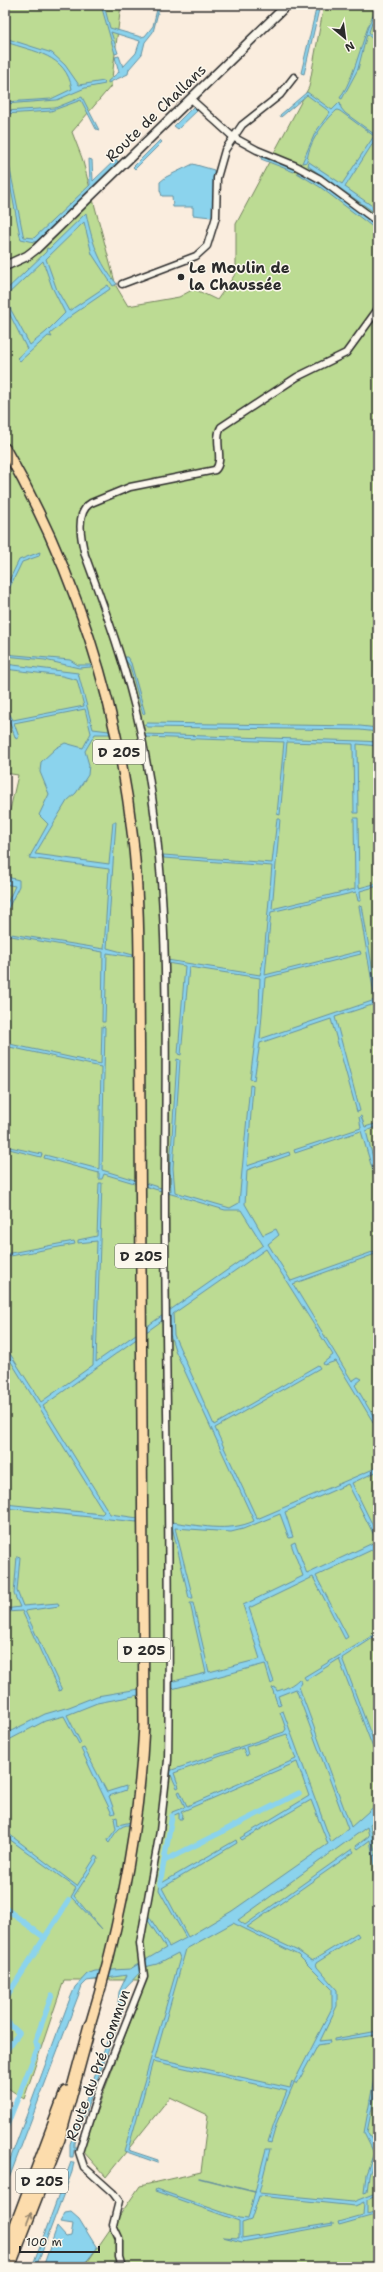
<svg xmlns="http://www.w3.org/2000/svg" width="383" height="2272" font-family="'Shantell Sans',sans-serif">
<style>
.green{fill:#bcdb93;stroke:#74835f}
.water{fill:#8bd3ed;stroke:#65909f}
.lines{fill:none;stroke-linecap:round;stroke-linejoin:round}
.stream{stroke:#65909f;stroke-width:1.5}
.canal{stroke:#8bd3ed;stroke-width:5.5}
.street-casing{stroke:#2b2b2b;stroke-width:9}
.secondary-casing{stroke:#2b2b2b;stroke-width:11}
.primary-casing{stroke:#2b2b2b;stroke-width:12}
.highway-casing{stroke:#2b2b2b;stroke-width:14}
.street{stroke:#fbf7ec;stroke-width:6}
.secondary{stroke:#fbf7ec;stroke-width:8}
.primary{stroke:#fcdcac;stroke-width:9}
.highway{stroke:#fcdcac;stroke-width:11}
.oneway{stroke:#94846c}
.poi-dot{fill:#2b2b2b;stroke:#fbf7ec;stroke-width:1.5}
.labels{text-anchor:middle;stroke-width:3;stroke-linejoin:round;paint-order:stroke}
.shield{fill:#fbf7ec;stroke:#696865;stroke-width:1}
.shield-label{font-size:14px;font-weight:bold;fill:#2b2b2b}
.street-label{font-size:15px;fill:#2b2b2b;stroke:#fbf7ec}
.poi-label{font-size:15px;font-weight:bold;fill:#2b2b2b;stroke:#fbf7ec;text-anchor:start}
</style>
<rect width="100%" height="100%" fill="#faedde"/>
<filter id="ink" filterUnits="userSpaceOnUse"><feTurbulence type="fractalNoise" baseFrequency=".025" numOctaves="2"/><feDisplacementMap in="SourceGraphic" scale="8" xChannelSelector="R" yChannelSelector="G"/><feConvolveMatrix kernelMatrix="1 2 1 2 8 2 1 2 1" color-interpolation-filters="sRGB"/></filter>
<g filter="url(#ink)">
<polygon class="green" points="5,5 121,5 111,86 72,132 82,158 116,286 128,306 179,297 194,289 217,300 236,273 236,224 309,87 324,5 378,5 378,2267 84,2267 140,2186 201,2172 208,2115 170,2097 106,2177 82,2150 146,1980 64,1980 24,2099 5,2086 5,820 8,819 18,775 5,773"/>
<g class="water">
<polygon points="101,5 104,5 110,28 141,37 145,36 153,26 158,5 160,5 153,32 145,42 142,54 129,69 128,74 108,83 108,81 119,72 115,57 119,56 123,67 136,53 140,41 111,32 118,53 115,54"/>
<polygon points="317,5 320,5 304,74 301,73"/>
<path d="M378,5l-9,27 9,12 -11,-10 -9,35 -16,30 -2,-1c19,-29 21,-63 38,-93z"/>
<path d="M5,38l47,15 13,12 14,20 25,-4 1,3 -20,4 -28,12 -52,4v-2l46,-3 21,-10c-6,-35 -38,-37 -66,-47z"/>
<path d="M307,92l25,18 8,-8 1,6 4,5 29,21 4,-3v9h-3l-30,47 33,23v5l-70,-49 1,-4 33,22 32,-48 -34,-25 -3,-1c-14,13 -29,33 -30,52l-5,1 13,-30 15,-21 -23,-17 -26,22 -1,-2z"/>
<polygon points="82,97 99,130 96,129 81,100 51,111 5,114 5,111 55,108"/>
<polygon points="195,105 199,109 178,129 174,126"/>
<polygon points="160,140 162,142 135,169 133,167"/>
<polygon points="5,145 23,234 24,237 34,238 90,185 89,159 92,160 93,181 116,159 119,163 39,241 34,242 21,239 20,236 5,158"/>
<polygon points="262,157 293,168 296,169 294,172 261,159"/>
<polygon points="193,164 214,170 214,212 211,217 193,215 193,207 173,207 172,196 162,196 160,190 160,182 166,177"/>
<polygon points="298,171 324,186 378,227 378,231 320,187 297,173"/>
<path d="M86,213c6,28 12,49 31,71l-4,2 -21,-32 -8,-32 -38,37 11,31 12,21 39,-26 2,4 -38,26 -22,19 2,3 -4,-1 -28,25 -3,-3 10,-9 -22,-44v-6l25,46 16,-13 19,-19 -13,-26 -9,-26 -38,36v-6l41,-39 1,-4 2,1z"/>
<polygon points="40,552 39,556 22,562 5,597 5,589 19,560"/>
<polygon points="5,654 70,660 78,665 91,665 91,667 79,668 45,660 5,656"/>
<polygon points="123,657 127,657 131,663 145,713 143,714 130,666"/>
<polygon points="5,664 78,673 93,729 109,731 110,734 95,734 85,751 89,765 88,775 76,793 67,801 35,854 109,864 113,822 116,822 107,948 133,955 133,957 107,953 105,1022 102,1022 103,952 5,935 5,933 104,949 109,869 29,858 48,824 39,815 49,794 40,772 41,762 56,748 65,743 83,748 91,733 85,709 14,723 19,737 16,739 6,714 9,713 13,720 84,706 77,680 62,676 5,669"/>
<polygon points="147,723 360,726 378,728 378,732 360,730 148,727 144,725"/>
<polygon points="144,734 361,741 378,742 378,746 357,744 358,813 354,813 353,744 287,742 280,815 277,814 284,742 144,737"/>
<polygon points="354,818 358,818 359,888 378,883 378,886 360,891 361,901 358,901 356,892 271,912 265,975 360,951 361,954 265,978 260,1039 375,1000 359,906 362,905 378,1003 335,1017 360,1111 357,1112 331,1019 260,1043 254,1080 250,1079 259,1011 260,978 189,967 181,1055 178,1054 185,966 167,963 167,960 260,975 264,956 272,866 164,858 163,855 272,863 277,819 280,819 272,909 355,889"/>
<polygon points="5,873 11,878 19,880 19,886 5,915 5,908 15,886 5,884"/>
<path d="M102,1026l3,1 -3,143 69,21 -1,-23 7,-109 3,1 -7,108 2,24 55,16 9,-5 11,-118 3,1 -6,80 42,-14 1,3 -43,15 -2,34 18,31 13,-6 3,6 -11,9 23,37 87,-31v3l-85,31 59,97 6,-4 4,2 -7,6 23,39v6l-42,-69 -12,4 -1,-2 10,-8 -67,-106 -93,65 1,21 40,90 104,-60 2,3 -105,60 42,91 121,-52v4l-26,12 26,53v11l-62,29 32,61 -3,2 -32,-62 -64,31 25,74 -3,2 -6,-20 -93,25 -1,-6 3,-2 32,-8 -16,-70h3l16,69 51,-13 -17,-54 60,-29 -12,-32 4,-2 12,32 70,-33 -29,-57 -63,28 8,25 -4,1 -9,-24 -37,15 -12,3 -56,-4 18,70h-4l-18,-76c27,3 57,11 83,-1l-79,-171 -5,-16v-19l-127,91 67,108 28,4 -1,4 -132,-14v-4l97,10 2,-2 -99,-160v-6l36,56 52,-37 4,-124 -19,2v-3l19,-4 2,-53h3l-6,179 167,-117 -22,-35h-16l-121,-36 -2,5h-3v-6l-55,-15 1,-3 54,14 2,-102 -96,-21v-3l96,21z"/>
<polygon points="361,1116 365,1127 378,1123 378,1126 366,1131 378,1177 378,1188 361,1131 295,1153 294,1150 361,1128 359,1117"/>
<polygon points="5,1146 42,1154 41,1157 5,1148"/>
<polygon points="74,1241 75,1244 5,1257 5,1254"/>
<polygon points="17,1556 20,1557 17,1591 23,1606 58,1603 59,1606 25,1611 62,1690 59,1691 22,1611 5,1612 5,1609 20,1607 14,1594"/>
<polygon points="375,1634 376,1636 342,1658 378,1753 378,1761 339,1659 306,1680 304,1677"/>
<path d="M299,1679l3,4 -3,4 52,140 27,-24v14l-8,7 8,46v14l-8,-44 -12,9 -2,-3 13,-10 -2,-9 -129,93 7,5 107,-76 2,3 -107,75 51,24 14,10 45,-28 2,3 -43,27 1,4 20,23v16l-17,35 9,-1 1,3 -12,2 -21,39 -3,-2 38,-74v-19l-34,-34 -65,-32 -47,26 -31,109 135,30 2,-6 2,1 -17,39 -6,21 -3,-1 6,-19 13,-32 -134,-30 -25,89 30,10v3l-34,-12 56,-193 -2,-5 -21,11 -12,3 -22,23v20l-49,133v4h4l-1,3h-3l-1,7h-3v-13l47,-130 2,-22 8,-17 -40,6 -5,5 -8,21 -69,182v-16l64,-172 6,-14 12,-13 8,-3 35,-2 36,-21 -19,-29 1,-4 21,32 17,-9 -27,-48 1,-6 76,-44 1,3 -75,45 26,49 44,-26 96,-67 -17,-44 -69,40 -2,-2 69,-42 -12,-34 -116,50 2,3 -1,4h-3v-6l-7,3v-4l13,-5 -7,-15 2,-1 7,15 109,-47 -9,-25 -41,13 2,8 -2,1 -3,-8 -69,25 5,14 -2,1 -6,-13 -3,-1 1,-3 115,-39 2,-3 -6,-17 3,-1 48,131 17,-13 -52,-140 -18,7 3,9 -3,1 -6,-18 3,-1 2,4c8,-2 16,-6 22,-12z"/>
<polygon points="139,1689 139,1695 97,1703 67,1715 81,1743 79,1744 64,1716 45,1721 5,1742 5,1734 45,1714 69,1707 97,1696"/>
<polygon points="84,1748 107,1792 126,1786 126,1790 109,1796 115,1813 112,1814 81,1749"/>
<path d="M117,1817l1,8 13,-3v3c-12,-1 -16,9 -22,18l-2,-2 9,-12 -2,-11z"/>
<polygon points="5,1831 77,1886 96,1856 99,1858 74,1896 102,1929 71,1897 76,1888 5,1836"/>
<polygon points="378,2031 378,2037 376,2035 334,2041 334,2039"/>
<polygon points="378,2057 378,2079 367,2132 377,2148 377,2153 369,2175 367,2192 364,2193 366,2174 374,2153 364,2133"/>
<polygon points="266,2149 270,2149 259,2193 353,2202 378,2192 378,2195 367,2200 367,2214 378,2211 378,2214 339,2225 338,2222 363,2215 364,2202 355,2206 259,2196 251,2220 242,2223 242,2238 333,2223 333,2225 242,2242 223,2237 239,2238 239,2221 155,2191 156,2189 239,2218 248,2219"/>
<polygon points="71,2162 74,2162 72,2172 36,2267 32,2267"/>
<polygon points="71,2212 79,2219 97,2248 82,2267 43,2267 57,2227 66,2237 71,2236 73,2224 60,2222 65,2213"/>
</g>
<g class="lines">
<polyline class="stream" points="199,2178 255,2192"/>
<g class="canal">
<polyline points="164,1861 299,1793"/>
<polyline points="160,1884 172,1816"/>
<polyline points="5,1908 45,1938"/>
<polyline points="5,1999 69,1900"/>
<polyline points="5,2020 19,2033 5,2052"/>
<polyline points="5,2130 38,2047 35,2042 52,1995"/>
</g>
<g class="street-casing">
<g id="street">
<polyline points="191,99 233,137 257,150 296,166 320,179 378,222"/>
<polyline points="122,284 196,256 207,246 216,217 217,178 225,150 242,125 280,95 294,77"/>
<path d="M122,2267l-3,-10v-19l-6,-13 6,-24 -6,-8 -29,-26 -5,-15 19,-59 46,-116 -4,-34 20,-112 8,-71c3,-179 -2,-358 -3,-537 -1,-164 10,-332 -25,-494 -13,-60 -34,-117 -55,-174 -4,-16 -10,-43 6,-52l39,-16 85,-17c10,-10 -2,-30 6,-43l76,-50 49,-24 32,-44"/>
</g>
</g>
<g class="secondary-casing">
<polyline id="secondary" points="5,266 27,256 36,249 287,5"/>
</g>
<g class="primary-casing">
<path id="primary" d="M5,448c69,120 113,255 128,392 5,43 6,87 6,130l5,756c-5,103 -24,201 -54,299"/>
</g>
<g class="highway-casing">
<g id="highway">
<polyline points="5,2254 66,2092"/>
<polyline points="9,2267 59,2139 90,2025"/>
</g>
</g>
<use href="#street" class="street"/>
<use href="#secondary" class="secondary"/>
<use href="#primary" class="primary"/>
<use href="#highway" class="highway"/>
</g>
<defs><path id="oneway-shaft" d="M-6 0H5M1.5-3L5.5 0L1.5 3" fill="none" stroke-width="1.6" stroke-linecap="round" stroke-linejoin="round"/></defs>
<use class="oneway" href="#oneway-shaft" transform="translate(29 2218) rotate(-69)"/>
</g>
<circle class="poi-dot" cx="181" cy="277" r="4"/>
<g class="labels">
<g class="shield">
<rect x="93" y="740" width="52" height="24" rx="3"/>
<rect x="115" y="1244" width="52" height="24" rx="3"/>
<rect x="118" y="1638" width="52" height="24" rx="3"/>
<rect x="16" y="2169" width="52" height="24" rx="3"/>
</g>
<g class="shield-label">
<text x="119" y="757">D 205</text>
<text x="141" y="1261">D 205</text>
<text x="144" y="1655">D 205</text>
<text x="42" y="2186">D 205</text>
</g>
<g class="street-label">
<text transform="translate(156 113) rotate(-44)" y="5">Route de Challans</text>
<text transform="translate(98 2065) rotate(-70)" y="5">Route du Pré Commun</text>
</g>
<g class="poi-label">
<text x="189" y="273">Le Moulin de<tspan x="189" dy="17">la Chaussée</tspan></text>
</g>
</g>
<rect width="383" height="2272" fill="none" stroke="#fbf7ec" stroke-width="20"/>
<rect x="10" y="10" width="363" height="2252" fill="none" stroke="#2b2b2b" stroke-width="1.5" filter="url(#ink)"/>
<g transform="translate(345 38) rotate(151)" stroke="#fbf7ec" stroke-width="3" paint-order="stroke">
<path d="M0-3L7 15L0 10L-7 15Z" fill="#2b2b2b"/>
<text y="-6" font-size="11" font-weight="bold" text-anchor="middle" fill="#2b2b2b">N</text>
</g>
<path d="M20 2246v6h79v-6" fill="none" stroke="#2b2b2b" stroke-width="2"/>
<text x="26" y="2246" font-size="12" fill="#2b2b2b" stroke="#fbf7ec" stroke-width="3" paint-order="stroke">100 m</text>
</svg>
